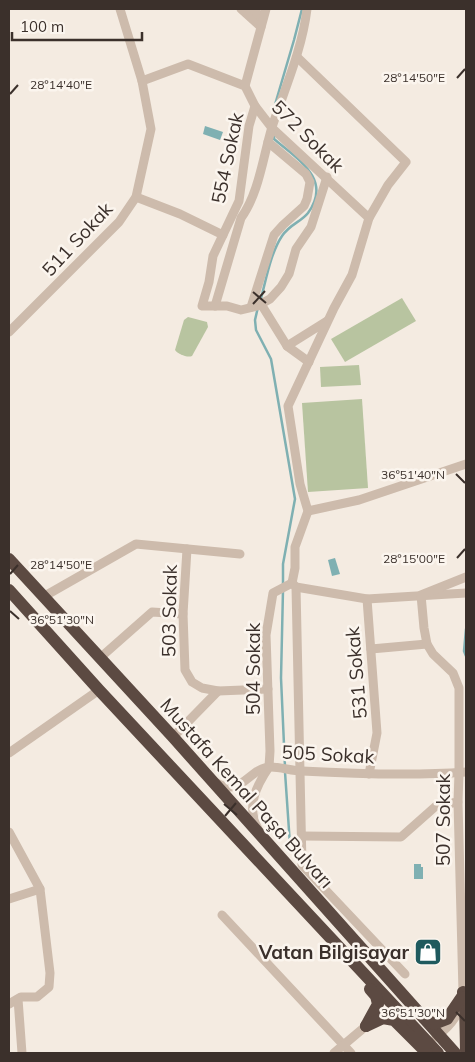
<svg xmlns="http://www.w3.org/2000/svg" width="475" height="1062" font-family="Mulish,sans-serif">
<style>
.green{fill:#b8c4a0}
.water{fill:#7fb0b2}
.lines{fill:none;stroke-linecap:round;stroke-linejoin:round}
.stream{stroke:#7fb0b2;stroke-width:2.5}
.minor{stroke:#cdbbac;stroke-width:9}
.highway{stroke:#5c4a42;stroke-width:12}
.ticks{fill:none;stroke:#3b302b;stroke-width:2}
.labels{text-anchor:middle;stroke-width:5;stroke-linejoin:round;paint-order:stroke}
.street-label{font-size:19px;fill:#3b302b;stroke:#fbf5ee}
.poi-label{font-size:19px;font-weight:bold;fill:#3b302b;stroke:#fbf5ee;text-anchor:end}
.ticks-label{font-size:12px;text-anchor:middle;fill:#3b302b;stroke:#fbf5ee;stroke-width:5;stroke-linejoin:round;paint-order:stroke}
</style>
<rect width="100%" height="100%" fill="#f4ebe1"/>
<g class="green">
<polygon points="402,298 416,321 345,362 331,339"/>
<path d="M188,317l19,5 1,5 -16,29c-5,2 -14,-2 -17,-6l9,-30z"/>
<polygon points="359,365 361,385 321,387 320,367"/>
<polygon points="362,399 368,488 308,492 302,403"/>
</g>
<g class="water">
<polygon points="205,126 223,132 220,140 203,134"/>
<polygon points="335,558 340,574 332,576 328,560"/>
<polygon points="414,864 421,864 421,867 423,867 423,879 414,879"/>
</g>
<g class="lines">
<g class="stream">
<polyline points="274,108 294,40 302,9"/>
<path d="M260,302c6,-21 10,-48 22,-66 8,-12 19,-14 26,-23 25,-34 -11,-54 -34,-74v-3"/>
<polyline points="258,307 255,320 256,330 271,359 295,499 283,564 283,584"/>
<polyline points="283,590 281,678 285,767"/>
<polyline points="466,629 464,651 466,656"/>
<polyline points="285,772 290,845"/>
</g>
<g class="minor">
<polyline points="241,9 261,27"/>
<polyline points="253,9 262,18"/>
<polyline points="142,81 188,64 245,86 255,106 272,128 369,218"/>
<polyline points="245,86 266,9"/>
<polyline points="255,106 249,126 239,201 213,256 209,282 202,306 227,306 241,310 257,306 270,299 281,287 289,274 296,249 311,227 327,177"/>
<polyline points="136,197 180,214 223,235"/>
<polyline points="261,304 287,346 309,362"/>
<path d="M215,306l26,-88c18,-25 22,-61 31,-91 13,-39 30,-77 35,-118"/>
<polyline points="251,307 274,235 283,225 304,206 307,199 310,182 306,174 268,142"/>
<polyline points="9,332 119,222 136,197 151,129 142,81 120,9"/>
<polyline points="287,346 327,321"/>
<polyline points="308,511 359,500 466,464"/>
<polyline points="187,549 183,614 185,670 192,682 202,688 218,691 268,689"/>
<polyline points="292,583 295,568 295,547 308,511 300,484 288,406 334,308 352,275 369,218 388,185 406,162 297,57"/>
<polyline points="292,583 296,587 367,599 466,593"/>
<polyline points="296,587 302,865 405,974"/>
<polyline points="43,597 136,544 240,554"/>
<polyline points="367,599 377,733 369,774"/>
<polyline points="371,649 427,644"/>
<polyline points="101,657 152,612 183,614"/>
<polyline points="173,737 218,691"/>
<polyline points="9,753 99,690"/>
<polyline points="269,767 270,751 266,635 273,593 292,583"/>
<path d="M217,783c25,15 32,-16 54,-16 10,0 21,4 31,4 54,3 110,5 164,1"/>
<path d="M258,829c-12,-22 -2,-43 11,-62"/>
<polyline points="9,832 40,889 50,973 49,987 37,997 21,997 9,1004"/>
<polyline points="302,836 401,837 436,806 458,802"/>
<polyline points="9,899 40,889"/>
<polyline points="222,915 351,1053"/>
<polyline points="18,999 22,1053"/>
<path d="M436,1037c16,-12 25,-24 27,-45l-5,-190 1,-29v-85l-6,-15 -20,-19 -6,-10 -3,-16 -3,-33 45,-18"/>
<polyline points="334,1053 366,1026"/>
</g>
<g class="highway">
<polyline points="9,559 173,737 455,1053"/>
<polyline points="9,590 99,690 438,1053"/>
<polyline points="463,992 465,1001 466,1051"/>
<polyline points="424,1018 434,1024 447,1019 462,997"/>
<polyline points="366,1026 378,1004 376,996 370,989"/>
<polyline points="366,1026 383,1018 394,1020 427,1053"/>
</g>
</g>
<path class="ticks" d="M457,78l8,-9M10,94l8,-9M253,292l13,11M253,304l12,-13M456,474l9,9M457,558l8,-9M10,574l8,-9M10,611l9,8M224,804l13,11M225,816l11,-13M456,1012l9,9"/>
<defs>
<g id="shop-square" transform="scale(1.4375)"><rect x="-9" y="-9" width="18" height="18" rx="4" fill="#1f5a5e" stroke="#fbf5ee"/><path d="M-5-2.5h2.3a2.7 3.5 0 0 1 5.4 0H5L5.5 6h-11ZM-1.5-2.5h3a1.5 2.3 0 0 0-3 0Z" fill="#fff"/></g>
</defs>
<g fill-rule="evenodd">
<use href="#shop-square" x="428" y="952"/>
</g>
<g class="labels">
<g class="street-label">
<text transform="translate(308 136) rotate(45)" y="7">572 Sokak</text>
<text transform="translate(227 158) rotate(-78)" y="7">554 Sokak</text>
<text transform="translate(77 239) rotate(-47)" y="7">511 Sokak</text>
<text transform="translate(169 611) rotate(-89)" y="7">503 Sokak</text>
<text transform="translate(253 669) rotate(-90)" y="7">504 Sokak</text>
<text transform="translate(356 673) rotate(-95)" y="7">531 Sokak</text>
<text transform="translate(328 754) rotate(3)" y="7">505 Sokak</text>
<text transform="translate(247 793) rotate(48)" y="7">Mustafa Kemal Paşa Bulvarı</text>
<text transform="translate(443 820) rotate(-90)" y="7">507 Sokak</text>
</g>
<g class="poi-label">
<text x="409" y="959">Vatan Bilgisayar</text>
</g>
</g>
<g class="ticks-label">
<text x="414" y="82">28°14'50"E</text>
<text x="61" y="89">28°14'40"E</text>
<text x="413" y="479">36°51'40"N</text>
<text x="414" y="563">28°15'00"E</text>
<text x="61" y="569">28°14'50"E</text>
<text x="62" y="624">36°51'30"N</text>
<text x="413" y="1017">36°51'30"N</text>
</g>
<rect width="475" height="1062" fill="none" stroke="#3b302b" stroke-width="20"/>
<path d="M12 32v8h130v-8" fill="none" stroke="#3b302b" stroke-width="2.5"/>
<text x="20" y="32" font-size="15" fill="#3b302b" stroke="#fbf5ee" stroke-width="4" paint-order="stroke">100 m</text>
</svg>
